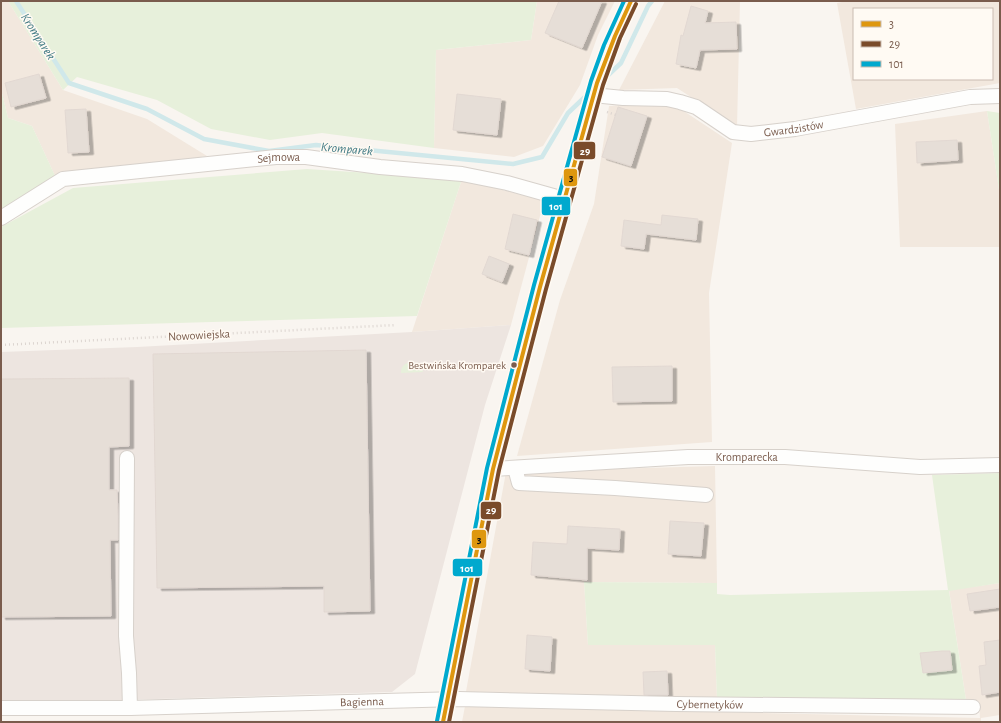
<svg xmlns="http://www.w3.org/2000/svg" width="1001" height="723" font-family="'Alegreya Sans',sans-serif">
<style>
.residential{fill:#f2e8de;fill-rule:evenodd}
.industrial{fill:#ede5e0}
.green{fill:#e7f0db}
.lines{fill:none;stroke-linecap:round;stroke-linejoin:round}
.stream{stroke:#d0e8ea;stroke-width:4.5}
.building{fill:#e6ded7;stroke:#e2d8d2;filter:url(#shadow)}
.minor-casing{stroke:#d7d1cb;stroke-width:16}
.path{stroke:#dcd5d0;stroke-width:2.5;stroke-dasharray:1 3;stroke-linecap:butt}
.minor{stroke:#fefefd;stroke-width:14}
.bus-1-casing{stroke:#fffaf3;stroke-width:7}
.bus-2-casing{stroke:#fffaf3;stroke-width:7}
.bus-3-casing{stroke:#fffaf3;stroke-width:7}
.bus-1{stroke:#de970f;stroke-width:4}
.bus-2{stroke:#7a4b2a;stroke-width:4}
.bus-3{stroke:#00a9ce;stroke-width:4}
.bus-dot{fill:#7a5c4d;stroke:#fffaf3;stroke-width:1.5}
.labels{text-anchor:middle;stroke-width:3;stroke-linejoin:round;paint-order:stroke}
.bus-label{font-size:11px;fill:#7a5c4d;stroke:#fffaf3;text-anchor:end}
.street-label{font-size:12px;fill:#7a5c4d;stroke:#fffaf3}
.water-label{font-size:13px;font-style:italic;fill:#437c86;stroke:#fffaf3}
.line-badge{stroke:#fffaf3;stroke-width:1.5}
.badge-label{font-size:11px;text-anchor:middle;font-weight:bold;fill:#fff}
.pale-badge-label{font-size:11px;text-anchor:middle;font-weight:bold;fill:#111}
</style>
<defs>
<filter id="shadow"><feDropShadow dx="4.5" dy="2.5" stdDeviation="0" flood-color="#0004"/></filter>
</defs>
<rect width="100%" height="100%" fill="#f9f5f0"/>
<g class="residential">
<polygon points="1,1 8,1 63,90 147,119 207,156 57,180 32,126 8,118 1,89"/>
<polygon points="537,1 615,1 598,35 580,85 543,146 514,157 434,148 436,50 531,40"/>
<polygon points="665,1 740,1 737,127 677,88 619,90"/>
<path d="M847,1h153v82l-144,26 -19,-106zM854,9h138v70h-138z"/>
<polygon points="670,102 732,143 709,293 712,442 517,456 560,300 594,204 609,106"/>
<polygon points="987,111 1000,196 1000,247 900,247 895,124"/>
<polygon points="462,179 544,201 511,325 412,332"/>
<polygon points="715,466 717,583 584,582 588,645 715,645 717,699 465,697 506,472"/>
<polygon points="1000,583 1000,715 981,718 981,722 462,722 465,706 980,718 979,701 966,700 949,590"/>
</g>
<g class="industrial">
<polygon points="511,325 485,405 415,674 392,692 123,700 1,703 1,352 137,347 412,332"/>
<polygon points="102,720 389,721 390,722 1,722 1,721"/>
</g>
<g class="green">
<polygon points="8,1 537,1 531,40 436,50 434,148 322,133 270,140 211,129 157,100 77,77 63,90"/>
<polygon points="1,89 8,118 32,126 57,180 1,212"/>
<polygon points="987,111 1000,113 1000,196"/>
<polygon points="307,169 462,179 417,316 1,328 1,227 73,188"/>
<path d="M411,362c6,1 11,3 12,10l-22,1c0,-7 4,-10 10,-11z"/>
<polygon points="1000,473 1000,583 949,591 966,700 717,699 715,645 588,645 584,582 717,583 717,594 730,595 948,590 932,475"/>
</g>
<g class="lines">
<g class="stream">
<polyline points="16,1 69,83 147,109 204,139 269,151 316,145 513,164 542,157 568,113 589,93"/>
<polyline points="603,80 621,63 648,6 652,1"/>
</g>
</g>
<g class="building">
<polygon points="559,1 602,1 582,48 545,33"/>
<polygon points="691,6 708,11 705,23 736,22 737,49 700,50 696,68 676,64 681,35 683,36"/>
<polygon points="39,74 46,98 11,107 5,83"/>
<polygon points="457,94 501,99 497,135 453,130"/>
<polygon points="618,107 647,116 631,166 602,157"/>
<polygon points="86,109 89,152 68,153 65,110"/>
<polygon points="957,140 958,160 917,163 916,142"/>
<polygon points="513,214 537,220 529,255 505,249"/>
<polygon points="662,215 698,219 696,240 646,234 644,249 621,246 624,220 661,225"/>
<polygon points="489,256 509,264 502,282 482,274"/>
<polygon points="366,350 370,611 324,612 324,586 157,588 153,354"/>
<polygon points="672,366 672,401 613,402 612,367"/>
<polygon points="129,378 129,446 109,447 109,490 117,490 118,515 118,540 110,540 111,616 1,617 1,379"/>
<polygon points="670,521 704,523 701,556 668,554"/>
<polygon points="568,526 620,529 619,550 587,548 587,580 531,575 533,542 567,544"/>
<polygon points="1000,589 1000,607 970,611 967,594"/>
<polygon points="527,635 552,637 550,671 525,669"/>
<polygon points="1000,640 1000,692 982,695 979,666 986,665 984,642"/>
<polygon points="942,651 950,651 952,670 923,673 920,653"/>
<polygon points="667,671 668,695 644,695 643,672"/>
</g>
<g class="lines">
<g class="minor-casing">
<g id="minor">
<path id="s1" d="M593,95l30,3 44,1 13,3 16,5 37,25 18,2 44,-5 175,-32 30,-1"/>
<path id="s2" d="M1,218l62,-39 213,-22h30l74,10 82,7 45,9 57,16"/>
<polyline points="127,458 126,636 129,673 130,708"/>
<polyline points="515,468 519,483 615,488 706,495"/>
<path id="s3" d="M493,469l195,-12h97l135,10 80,-2"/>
<path id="s4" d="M1,708h129l329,-9 217,5 297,3"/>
<path d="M443,722l50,-253 47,-182 53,-192c10,-33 22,-63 38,-94"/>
</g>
</g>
<g class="path">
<polyline points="607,112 616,115"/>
<polyline points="1,345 396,325"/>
</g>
<use href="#minor" class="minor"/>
<g class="bus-1-casing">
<polyline id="bus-1" points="443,722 493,469 540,287 597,83 615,36 631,1"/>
</g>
<g class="bus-2-casing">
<polyline id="bus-2" points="449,722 499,470 546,289 603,85 620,38 636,4"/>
</g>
<g class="bus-3-casing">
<polyline id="bus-3" points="437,721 487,468 534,285 591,81 604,45 624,1"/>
</g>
<use href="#bus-1" class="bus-1"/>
<use href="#bus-2" class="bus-2"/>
<use href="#bus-3" class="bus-3"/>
</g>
<circle class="bus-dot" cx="514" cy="365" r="3.5"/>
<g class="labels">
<g class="bus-label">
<text x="506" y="369">Bestwińska Kromparek</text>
</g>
<g class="street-label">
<text dy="4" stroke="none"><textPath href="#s1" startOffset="210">Gwardzistów</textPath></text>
<text dy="4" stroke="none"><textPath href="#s2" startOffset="290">Sejmowa</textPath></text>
<text transform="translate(199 335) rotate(-3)" y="4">Nowowiejska</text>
<text dy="4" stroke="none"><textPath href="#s3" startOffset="254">Kromparecka</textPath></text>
<text dy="4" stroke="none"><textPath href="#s4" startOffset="361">Bagienna</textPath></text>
<text dy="4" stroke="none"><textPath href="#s4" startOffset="709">Cybernetyków</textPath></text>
</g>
<g class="water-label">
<text transform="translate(39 36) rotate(57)" y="5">Kromparek</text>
<text transform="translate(347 148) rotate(5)" y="5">Kromparek</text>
</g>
</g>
<g class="line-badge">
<rect x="573" y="141" width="23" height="19" rx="4" fill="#7a4b2a"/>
<rect x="563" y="168" width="15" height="19" rx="4" fill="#de970f"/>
<rect x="541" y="196" width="30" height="20" rx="4" fill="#00a9ce"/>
<rect x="480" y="501" width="22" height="19" rx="4" fill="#7a4b2a"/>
<rect x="471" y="529" width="16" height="20" rx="4" fill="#de970f"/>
<rect x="452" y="558" width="31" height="19" rx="4" fill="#00a9ce"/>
</g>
<g class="badge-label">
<text x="585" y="155">29</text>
<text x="556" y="210">101</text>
<text x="491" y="514">29</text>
<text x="467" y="572">101</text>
</g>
<g class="pale-badge-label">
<text x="571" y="181">3</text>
<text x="479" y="543">3</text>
</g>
<rect width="1001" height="723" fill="none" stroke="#7a5c4d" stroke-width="4"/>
<rect x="853" y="8" width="140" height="72" fill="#fffaf3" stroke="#cabbb1"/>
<rect x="861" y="21" width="20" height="6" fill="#de970f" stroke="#cabbb1"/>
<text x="889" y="28" font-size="12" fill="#7a5c4d">3</text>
<rect x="861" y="41" width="20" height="6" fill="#7a4b2a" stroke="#cabbb1"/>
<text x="889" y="48" font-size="12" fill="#7a5c4d">29</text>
<rect x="861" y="61" width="20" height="6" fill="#00a9ce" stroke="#cabbb1"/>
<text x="889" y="68" font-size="12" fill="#7a5c4d">101</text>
</svg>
